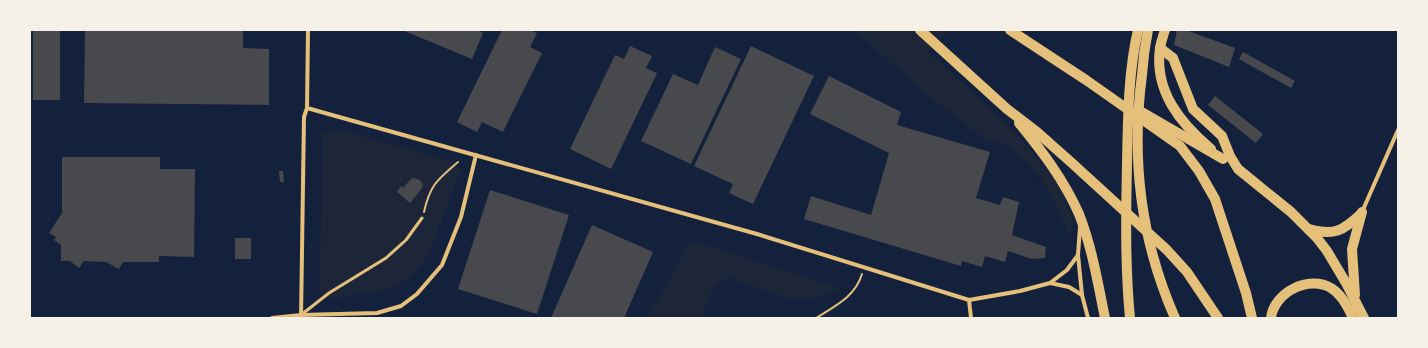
<svg xmlns="http://www.w3.org/2000/svg" width="1428" height="348" font-family="'Sofia Sans Condensed',sans-serif">
<style>
.green{fill:#1d2539}
.building{fill:#48494c}
.lines{fill:none;stroke-linecap:round;stroke-linejoin:round}
.path{stroke:#e5c07b;stroke-width:2}
.service{stroke:#e5c07b;stroke-width:3}
.minor{stroke:#e5c07b;stroke-width:4}
.primary{stroke:#e5c07b;stroke-width:10}
.trunk{stroke:#e5c07b;stroke-width:10}
</style>
<rect width="100%" height="100%" fill="#14213d"/>
<g class="green">
<polygon points="854,30 948,30 928,52 1002,119 1032,151 1059,186 1073,219 1071,237 1047,188 1031,167 1005,144 983,138 926,94"/>
<path d="M337,129l113,32 11,9 -32,83c-19,31 -39,37 -74,42 -7,1 -17,4 -24,4 -4,-1 -8,-4 -11,-5l2,-160z"/>
<polygon points="691,240 843,289 818,297 790,299 730,278 716,284 708,298 702,318 647,318"/>
</g>
<g class="building">
<rect x="33" y="30" width="27" height="70"/>
<polygon points="85,30 243,30 243,48 269,49 269,105 84,103"/>
<polygon points="402,30 477,30 483,33 472,59"/>
<polygon points="502,30 530,30 537,33 530,47 542,53 503,132 482,122 477,132 457,122"/>
<polygon points="1177,30 1186,30 1235,48 1229,67 1174,45"/>
<polygon points="630,46 652,56 646,68 657,73 611,169 570,149 615,55 624,59"/>
<polygon points="751,46 814,76 753,204 729,193 733,184 694,166"/>
<polygon points="715,47 741,59 691,164 641,141 673,74 698,85"/>
<polygon points="1243,52 1295,81 1291,88 1239,59"/>
<polygon points="829,76 901,112 897,125 990,152 976,198 1000,205 1003,197 1019,202 1012,235 1046,247 1045,258 1032,259 1008,251 1005,262 985,256 982,267 962,261 961,266 804,219 811,196 871,215 889,153 810,114"/>
<polygon points="1215,96 1263,134 1256,143 1208,105"/>
<polygon points="62,157 160,157 160,169 195,169 194,257 159,256 159,262 123,262 119,269 106,262 84,261 79,268 70,261 61,261 61,245 54,240 56,237 49,233 62,213"/>
<polygon points="279,171 283,171 284,182 280,182"/>
<polygon points="414,178 420,180 423,185 422,188 410,203 397,192 401,186 403,188 411,179"/>
<polygon points="490,190 569,215 537,314 458,289"/>
<polygon points="592,225 653,252 624,318 551,318"/>
<rect x="235" y="238" width="16" height="21"/>
</g>
<g class="lines">
<g class="path">
<path d="M424,212c6,-27 13,-32 34,-50"/>
<path d="M816,318c19,-12 39,-21 46,-44"/>
</g>
<polyline class="service" points="301,315 329,293 386,258 406,240 422,218"/>
<g class="minor">
<polyline points="307,108 757,234 969,300 1020,291 1050,283 1067,270 1078,255"/>
<polyline points="1362,212 1398,130"/>
<polyline points="1080,227 1078,255 1082,295 1088,318"/>
<polyline points="1050,283 1069,287 1082,295"/>
<polyline points="969,300 971,318"/>
<polyline points="272,318 301,315 377,313 401,306 417,294 442,265 461,217 476,155"/>
<polyline points="301,318 304,117 307,108 308,30"/>
</g>
<g class="primary">
<path d="M1165,30c-2,6 -4,12 -5,18 -6,43 20,75 51,101"/>
<polyline points="1160,48 1173,58 1193,109 1222,136 1230,156 1238,169 1291,212 1317,238 1327,251 1346,283 1364,318"/>
<path d="M1309,229c25,7 34,2 52,-15"/>
<polyline points="1355,295 1352,249 1362,212"/>
<path d="M1130,318c-5,-52 -4,-103 -3,-155 1,-44 1,-90 11,-133"/>
</g>
<g class="trunk">
<polyline points="920,30 1007,109 1037,132 1073,164 1167,250 1187,272 1218,318"/>
<polyline points="1010,30 1086,80 1180,146 1199,171 1215,199 1246,293 1252,318"/>
<path d="M1148,30c-3,15 -5,30 -6,45 -11,83 -1,166 33,243"/>
<polyline points="1140,111 1223,159"/>
<path d="M1019,123c23,28 45,57 60,91 13,33 19,70 26,104"/>
<path d="M1271,318c3,-26 38,-43 60,-30 11,7 17,19 22,30"/>
</g>
</g>
<rect width="1428" height="348" fill="none" stroke="#f6f1e7" stroke-width="62"/>
</svg>
